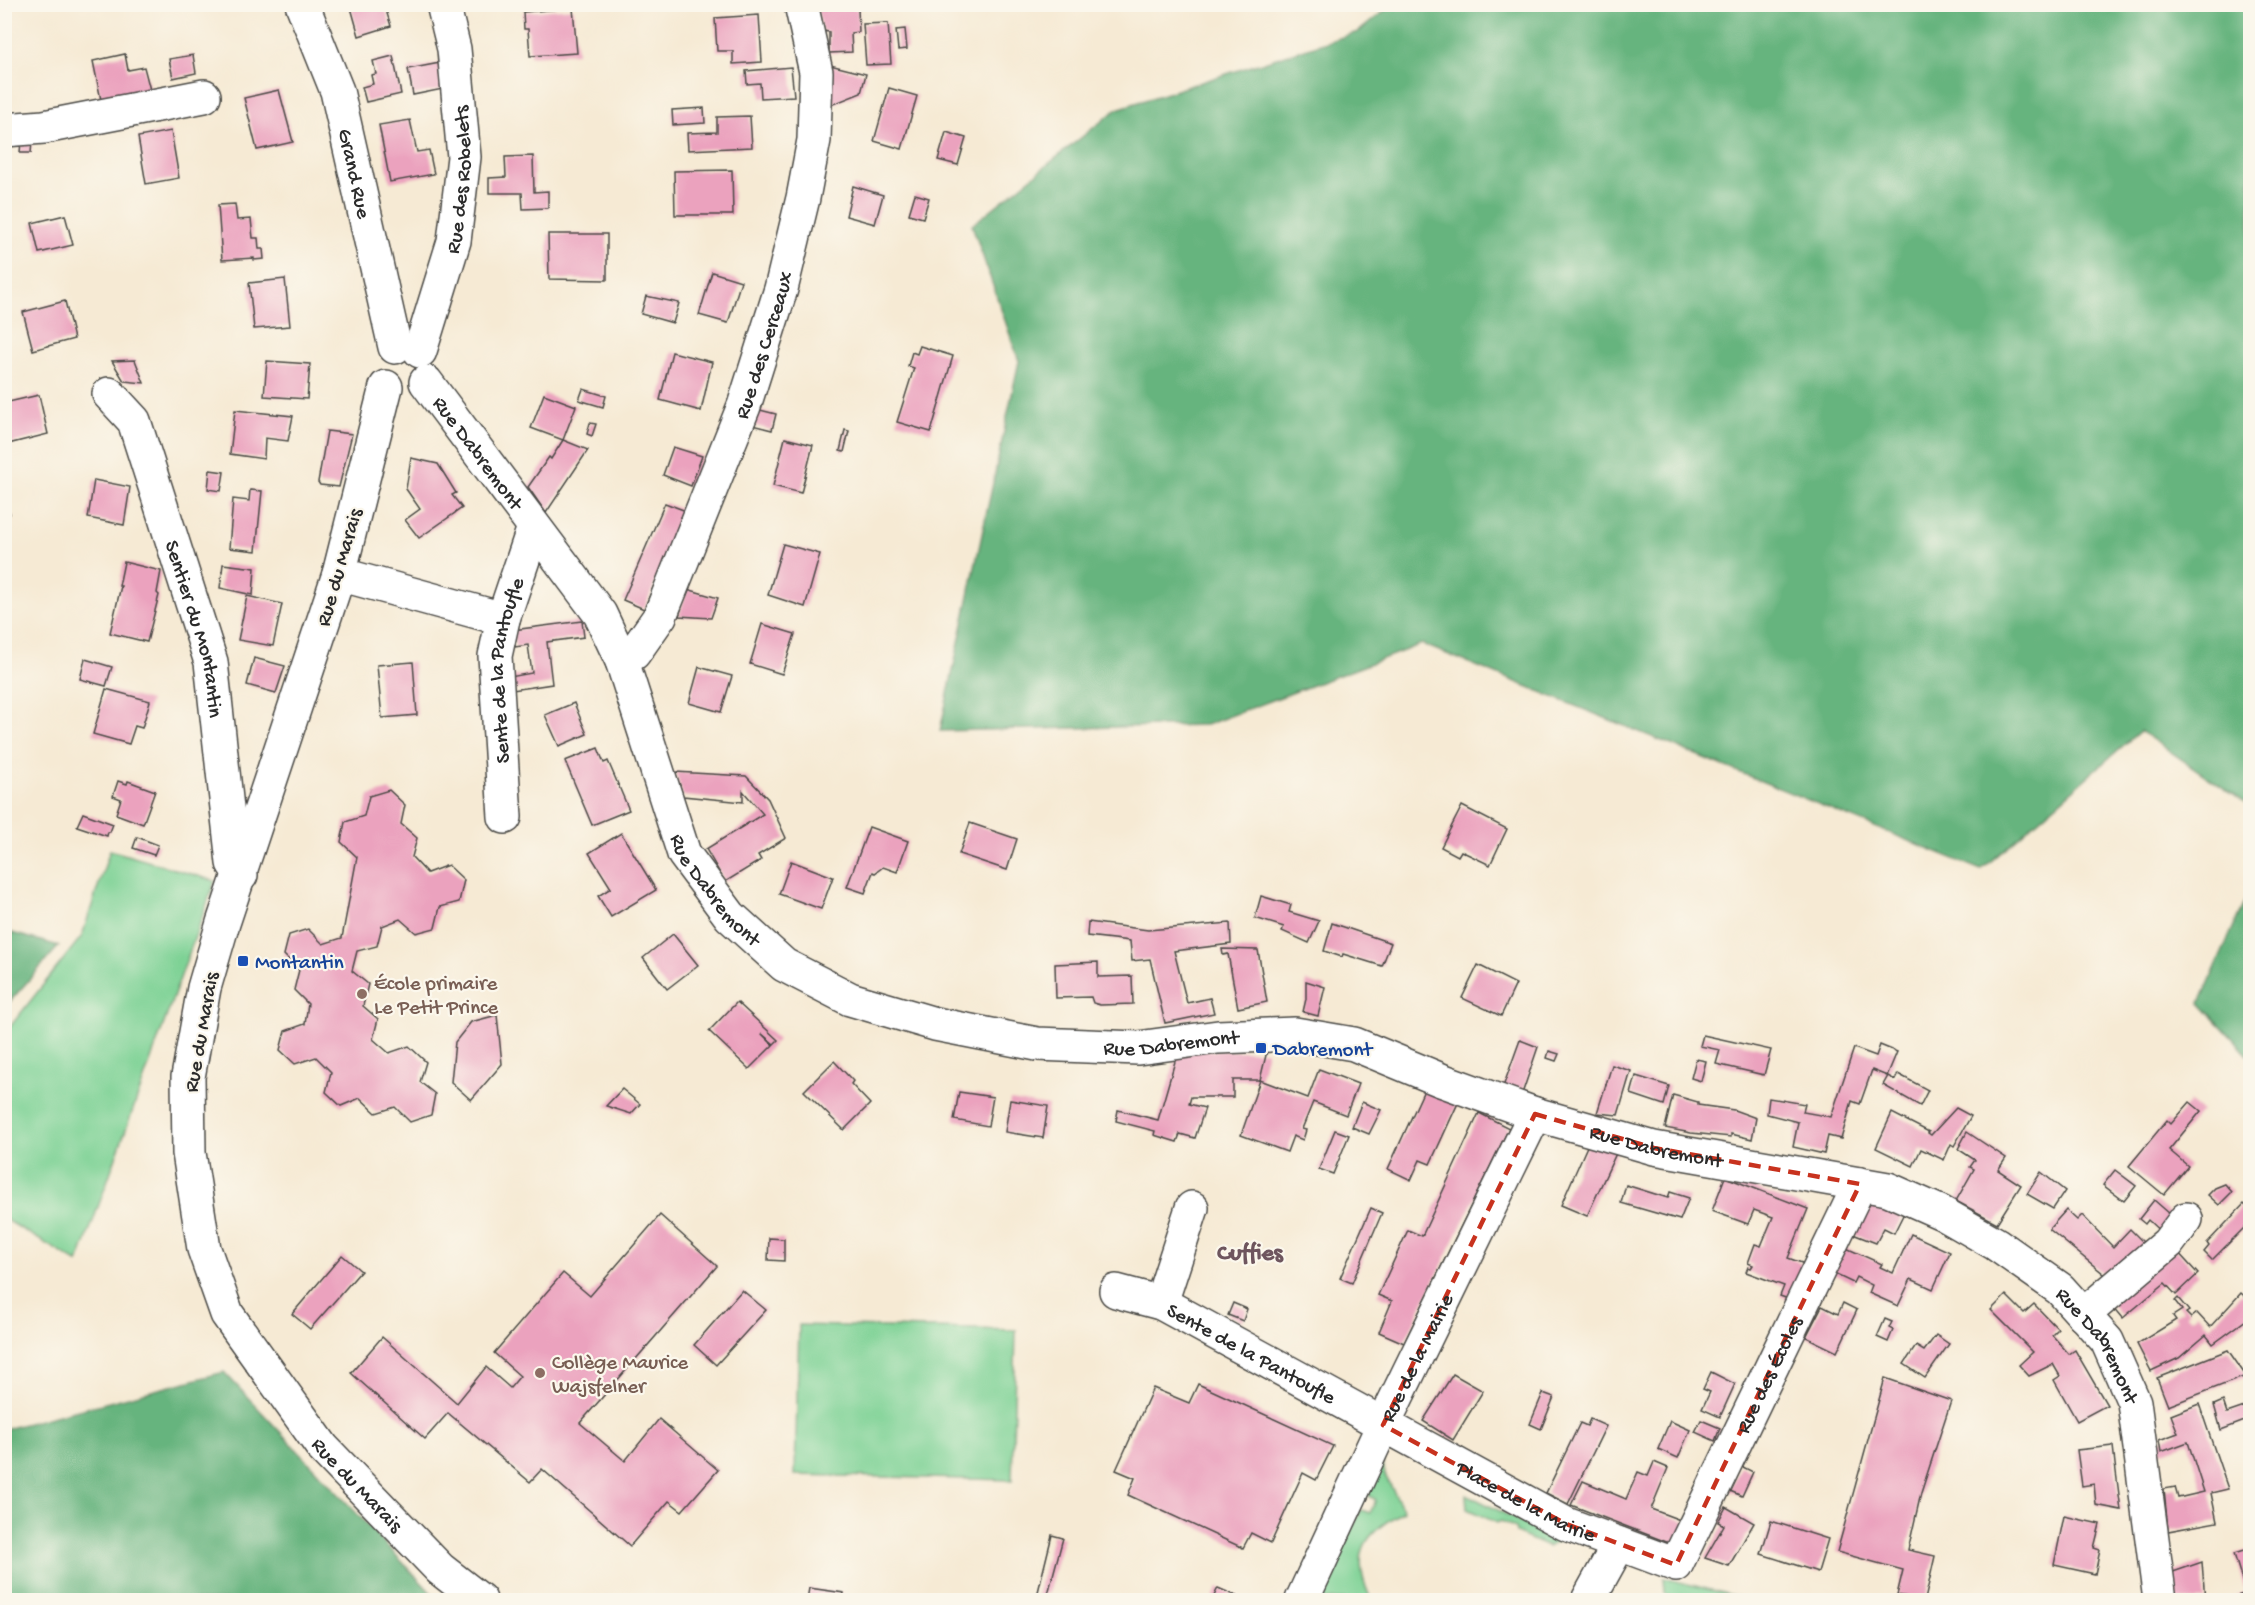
<svg xmlns="http://www.w3.org/2000/svg" width="2255" height="1605" font-family="'Gochi Hand',sans-serif">
<style>
.green{fill:#7ed295;stroke:#547e60;stroke-width:1.5}
.forest{fill:#66b47e;stroke:#487054;stroke-width:1.5}
.building{fill:#eba2be}
.lines{fill:none;stroke-linecap:round;stroke-linejoin:round}
.minor-casing{stroke:#494844;stroke-width:36}
.minor{stroke:#fff;stroke-width:33}
.marked{fill:none;stroke:#c8321e;stroke-width:4.5;stroke-dasharray:12 8;stroke-linejoin:round}
.transit-dot{fill:#1a4fb4;stroke:#fbf7ec;stroke-width:2}
.education-dot{fill:#8d6e63;stroke:#fbf7ec;stroke-width:2}
.labels{text-anchor:middle;stroke-width:4.5;stroke-linejoin:round;paint-order:stroke}
.street-label{font-size:21px;fill:#2b2b2b;stroke:#fbf7ec}
.transit-label{font-size:21px;fill:#164399;stroke:#fbf7ec;text-anchor:start}
.education-label{font-size:21px;fill:#785e54;stroke:#fbf7ec;text-anchor:start}
.quarter-label{font-size:24px;font-weight:bold;fill:#6e555e;stroke:#fbf7ec}
</style>
<rect width="100%" height="100%" fill="#fbf7ec"/>
<filter id="ink" filterUnits="userSpaceOnUse"><feTurbulence type="fractalNoise" baseFrequency=".0167" numOctaves="2"/><feDisplacementMap in="SourceGraphic" scale="12" xChannelSelector="R" yChannelSelector="G"/><feConvolveMatrix kernelMatrix="1 2 1 2 8 2 1 2 1" color-interpolation-filters="sRGB"/></filter>
<filter id="wash" filterUnits="userSpaceOnUse"><feTurbulence type="fractalNoise" baseFrequency=".008" numOctaves="4" result="noise"/><feDisplacementMap in="SourceGraphic" scale="24" xChannelSelector="R" yChannelSelector="G"/><feGaussianBlur stdDeviation="1.35" result="paint"/><feColorMatrix in="noise" values="0 0 0 0 0 0 0 0 0 0 0 0 0 0 0 0 0 1.4 0 .05"/><feComposite in="paint" operator="in"/></filter>
<g filter="url(#wash)">
<rect width="100%" height="100%" fill="#f6ead4"/>
<g class="green">
<polygon points="110,850 215,881 78,1263 5,1219 5,1033 82,936"/>
<polygon points="799,1325 1016,1330 1012,1480 795,1475"/>
<path d="M1383,1464l2,11 19,36c-40,22 -54,42 -34,86l-2,3h-51l44,-90 9,3 6,-13 -8,-5z"/>
<polygon points="1466,1494 1557,1540 1559,1541 1548,1547 1516,1533 1515,1528 1501,1521 1497,1523 1467,1509"/>
<polygon points="1664,1578 1750,1600 1674,1600 1665,1593"/>
</g>
<g class="forest">
<polygon points="1393,4 2250,5 2250,806 2140,731 1981,870 1422,644 1206,725 940,731 1019,361 972,225 1117,109 1358,32"/>
<polygon points="2250,889 2250,1057 2200,1003"/>
<polygon points="5,931 59,946 5,1007 4,931"/>
<polygon points="224,1372 438,1600 5,1600 5,1429"/>
</g>
<g id="blocks">
<g class="building">
<polygon points="350,4 384,4 391,26 359,36"/>
<polygon points="815,4 858,9 859,32 851,33 852,52 829,53 829,32 823,31"/>
<polygon points="573,8 577,53 530,56 528,29 524,29 523,12"/>
<polygon points="759,15 762,62 733,64 733,51 717,51 715,18"/>
<polygon points="888,23 891,64 866,65 863,24"/>
<polygon points="905,29 907,49 898,50 896,30"/>
<polygon points="125,54 128,70 144,67 150,90 101,100 93,61"/>
<polygon points="193,55 196,73 173,78 169,59"/>
<polygon points="393,56 401,94 366,102 362,87 373,84 371,75 376,74 373,61"/>
<polygon points="440,63 443,89 413,95 408,69"/>
<polygon points="830,65 866,74 861,93 831,105"/>
<polygon points="791,67 794,96 761,98 760,83 747,84 746,71"/>
<polygon points="889,88 917,96 902,149 874,141"/>
<polygon points="279,90 293,142 257,150 244,98"/>
<polygon points="704,108 705,123 673,125 672,110"/>
<polygon points="750,116 752,147 688,150 687,133 717,132 717,117"/>
<polygon points="410,120 417,152 429,150 434,174 390,182 379,125"/>
<polygon points="171,131 179,178 146,184 138,137"/>
<polygon points="946,132 966,138 958,165 938,160"/>
<polygon points="21,141 32,142 31,153 20,153"/>
<polygon points="533,156 534,192 548,191 548,208 523,209 522,193 489,193 489,178 506,177 505,157"/>
<polygon points="732,170 733,215 675,215 674,171"/>
<polygon points="853,186 883,195 875,224 846,216"/>
<polygon points="915,194 929,198 923,218 909,214"/>
<polygon points="235,204 237,220 251,219 253,238 258,238 259,249 263,249 264,259 254,260 254,258 222,260 218,205"/>
<polygon points="65,215 73,245 39,253 32,223"/>
<polygon points="548,234 607,234 607,280 549,279"/>
<polygon points="712,272 741,281 728,323 699,315"/>
<polygon points="285,279 290,326 254,329 249,283"/>
<polygon points="646,296 679,303 673,323 641,314"/>
<polygon points="65,301 74,339 33,350 23,312"/>
<polygon points="920,346 953,356 931,432 897,422 914,368 908,366 912,352 917,354"/>
<polygon points="672,352 712,362 701,411 660,400"/>
<polygon points="135,360 144,383 124,381 112,361"/>
<polygon points="267,361 310,364 307,399 264,396"/>
<polygon points="583,389 606,396 603,407 579,400"/>
<polygon points="544,394 576,406 563,440 531,428"/>
<polygon points="39,395 48,434 8,444 4,431 4,403"/>
<polygon points="756,409 776,414 772,430 752,425"/>
<polygon points="235,410 293,416 288,441 265,438 264,459 230,454"/>
<polygon points="590,423 596,424 592,436 587,434"/>
<polygon points="845,430 849,431 844,452 840,451"/>
<polygon points="327,431 352,434 339,487 320,485 318,482"/>
<polygon points="785,438 813,445 801,493 773,486"/>
<polygon points="563,440 588,450 546,513 528,487 549,457 551,459"/>
<polygon points="673,447 702,456 691,486 663,475"/>
<polygon points="411,458 438,464 456,493 452,495 462,508 419,538 405,520 420,509 406,489"/>
<polygon points="210,470 224,472 221,491 208,489"/>
<polygon points="94,480 130,487 124,525 88,518"/>
<polygon points="250,490 262,491 256,551 229,548 233,499 249,501"/>
<polygon points="5,493 10,514 4,515 4,494"/>
<polygon points="665,503 686,511 644,609 623,600"/>
<polygon points="783,544 820,554 805,607 768,595"/>
<polygon points="124,562 161,571 157,593 159,595 147,642 110,633 121,586 119,586"/>
<polygon points="223,564 255,568 253,595 220,588"/>
<polygon points="687,589 718,598 711,618 679,616"/>
<polygon points="247,596 282,604 273,646 238,640"/>
<polygon points="582,621 584,637 547,642 552,684 506,691 504,678 532,673 528,645 515,647 513,630"/>
<polygon points="762,624 795,634 782,674 750,664"/>
<polygon points="254,658 285,666 276,693 247,685"/>
<polygon points="85,659 112,667 106,686 80,679"/>
<polygon points="413,662 417,715 382,718 377,665"/>
<polygon points="699,667 732,676 721,712 689,703"/>
<polygon points="106,689 150,701 142,728 135,726 129,744 93,734"/>
<polygon points="574,703 587,734 559,746 545,715"/>
<polygon points="598,748 604,763 608,761 629,810 592,825 565,761"/>
<polygon points="675,772 746,776 768,799 786,838 758,855 761,860 725,882 706,849 763,814 743,791 743,802 683,796"/>
<polygon points="118,781 127,784 128,781 155,791 143,824 116,814 121,799 113,796"/>
<polygon points="389,790 405,805 401,824 417,838 412,857 427,873 448,865 464,880 459,902 440,907 435,928 416,933 400,919 382,926 377,946 357,951 352,971 368,984 363,1006 378,1019 373,1039 389,1053 409,1046 426,1062 420,1082 435,1094 431,1115 410,1122 395,1107 376,1113 360,1098 341,1106 326,1092 331,1072 316,1057 295,1064 280,1050 285,1031 305,1024 308,1004 294,990 299,970 284,955 289,935 308,929 323,944 342,938 357,857 341,842 345,822 364,816 369,796"/>
<polygon points="1462,806 1507,829 1490,865 1461,851 1458,856 1441,847"/>
<polygon points="83,813 113,824 110,832 108,832 107,836 77,826"/>
<polygon points="970,823 1017,839 1007,870 959,854"/>
<polygon points="869,827 908,841 897,872 883,867 875,873 873,872 865,893 847,887"/>
<polygon points="621,833 656,890 611,917 598,896 611,888 589,853"/>
<polygon points="137,837 158,845 154,855 133,848"/>
<polygon points="791,861 833,877 821,909 779,894"/>
<polygon points="1261,896 1291,905 1289,912 1319,921 1309,943 1282,931 1284,927 1255,918"/>
<polygon points="1088,922 1148,930 1230,923 1231,944 1174,951 1187,1003 1210,998 1214,1013 1165,1023 1150,959 1132,961 1130,941 1087,936"/>
<polygon points="1332,923 1391,943 1382,966 1343,954 1342,957 1324,951"/>
<polygon points="673,934 698,965 667,989 643,958"/>
<polygon points="1222,949 1258,950 1267,1002 1238,1008 1228,954 1223,955"/>
<polygon points="1098,962 1098,977 1132,976 1133,1004 1100,1005 1093,1003 1091,997 1056,998 1055,964"/>
<polygon points="1478,965 1516,984 1501,1016 1462,998"/>
<polygon points="1306,981 1325,987 1318,1016 1303,1012 1306,999"/>
<polygon points="737,1002 778,1040 774,1044 761,1033 773,1045 749,1069 709,1031"/>
<polygon points="497,1015 502,1064 471,1100 451,1082 455,1042 471,1022"/>
<polygon points="1703,1035 1771,1050 1764,1075 1716,1064 1720,1050 1700,1046"/>
<polygon points="1520,1040 1538,1047 1522,1094 1503,1087"/>
<polygon points="1880,1045 1897,1052 1887,1076 1872,1070 1860,1104 1852,1101 1841,1139 1828,1136 1824,1154 1793,1147 1798,1122 1767,1114 1769,1098 1805,1104 1803,1112 1831,1117 1854,1048 1876,1056"/>
<polygon points="1178,1051 1267,1051 1260,1080 1308,1098 1319,1069 1358,1084 1346,1115 1313,1102 1302,1129 1306,1130 1303,1140 1293,1136 1287,1152 1241,1135 1260,1080 1233,1080 1233,1097 1191,1097 1189,1104 1205,1108 1195,1138 1180,1134 1177,1142 1154,1135 1155,1131 1116,1121 1118,1110 1158,1120"/>
<polygon points="1549,1051 1559,1054 1556,1061 1547,1058"/>
<polygon points="1696,1059 1706,1061 1701,1081 1691,1078"/>
<polygon points="834,1061 853,1081 851,1084 870,1104 844,1130 804,1091"/>
<polygon points="1612,1065 1631,1071 1618,1115 1597,1113"/>
<polygon points="1898,1074 1928,1090 1920,1106 1883,1085 1888,1076 1895,1080"/>
<polygon points="1636,1076 1669,1086 1664,1105 1631,1094"/>
<polygon points="1425,1088 1458,1103 1430,1164 1420,1160 1411,1180 1388,1169"/>
<polygon points="622,1089 640,1104 631,1114 606,1106"/>
<polygon points="959,1092 993,1097 988,1126 954,1120"/>
<polygon points="1673,1095 1698,1102 1698,1105 1734,1110 1756,1118 1752,1139 1731,1134 1731,1137 1691,1133 1665,1128"/>
<polygon points="1010,1100 1048,1106 1043,1138 1005,1132"/>
<polygon points="1362,1102 1381,1110 1369,1134 1352,1127"/>
<polygon points="2190,1102 2201,1111 2169,1150 2188,1166 2164,1195 2129,1166 2167,1120 2171,1124"/>
<polygon points="1956,1108 1971,1116 1954,1146 1951,1144 1944,1160 1921,1149 1913,1166 1876,1148 1892,1113 1929,1132 1928,1133 1931,1135"/>
<polygon points="1479,1113 1509,1128 1404,1343 1379,1332 1392,1301 1378,1295 1408,1230 1422,1236"/>
<polygon points="1335,1130 1349,1135 1333,1174 1319,1169"/>
<polygon points="1967,1132 2006,1158 1998,1170 2021,1185 1997,1223 1956,1201 1974,1169 1970,1167 1975,1160 1958,1149"/>
<polygon points="1588,1144 1618,1149 1587,1216 1561,1205"/>
<polygon points="2115,1170 2136,1186 2124,1201 2103,1185"/>
<polygon points="2041,1172 2065,1191 2053,1209 2027,1194"/>
<polygon points="1725,1177 1808,1209 1788,1258 1810,1266 1794,1301 1780,1296 1784,1286 1746,1272 1748,1267 1751,1268 1753,1265 1748,1263 1755,1244 1761,1246 1773,1217 1754,1210 1748,1224 1712,1211"/>
<polygon points="2225,1184 2232,1192 2219,1205 2208,1195 2215,1188"/>
<polygon points="1626,1185 1668,1198 1670,1192 1689,1198 1680,1220 1621,1203"/>
<polygon points="1861,1194 1906,1209 1894,1233 1884,1228 1876,1243 1845,1231"/>
<polygon points="2154,1200 2178,1221 2165,1236 2148,1220 2145,1224 2139,1219"/>
<polygon points="2244,1204 2250,1210 2250,1222 2212,1260 2204,1252 2209,1246 2207,1243"/>
<polygon points="1371,1208 1382,1213 1352,1283 1340,1278"/>
<polygon points="2066,1210 2077,1220 2082,1215 2113,1247 2130,1229 2152,1251 2109,1278 2049,1229"/>
<polygon points="660,1215 717,1266 580,1423 625,1461 659,1419 718,1470 682,1511 669,1501 630,1546 542,1469 530,1482 448,1413 425,1439 351,1373 382,1337 457,1403 486,1367 510,1388 520,1376 494,1353 563,1273 590,1296"/>
<polygon points="1911,1234 1950,1252 1933,1289 1911,1279 1898,1306 1869,1293 1872,1285 1856,1277 1853,1283 1832,1273 1844,1247 1882,1264 1880,1267 1893,1273"/>
<polygon points="769,1238 784,1239 784,1261 768,1260"/>
<polygon points="2176,1250 2198,1274 2176,1295 2165,1283 2123,1318 2108,1300"/>
<polygon points="342,1255 361,1271 310,1329 292,1314"/>
<polygon points="742,1290 766,1310 716,1365 694,1345"/>
<polygon points="2241,1293 2250,1301 2250,1311 2248,1314 2250,1317 2213,1344 2206,1335 2179,1358 2151,1371 2137,1344 2176,1320 2173,1316 2182,1310 2175,1301 2178,1298 2189,1311 2186,1313 2191,1318 2197,1313 2210,1327"/>
<polygon points="2006,1295 2024,1313 2034,1304 2058,1329 2052,1335 2069,1354 2075,1350 2107,1405 2077,1421 2054,1380 2060,1376 2053,1364 2029,1376 2019,1365 2033,1352 1991,1310"/>
<polygon points="1233,1303 1247,1309 1243,1321 1228,1315"/>
<polygon points="1843,1303 1857,1310 1837,1352 1806,1337 1822,1306 1838,1314"/>
<polygon points="1885,1319 1892,1322 1889,1328 1893,1330 1888,1342 1877,1337"/>
<polygon points="1936,1335 1949,1344 1925,1378 1904,1364 1916,1346 1924,1351"/>
<polygon points="2228,1350 2246,1376 2168,1406 2157,1378"/>
<polygon points="1711,1372 1735,1384 1720,1417 1702,1409 1710,1392 1703,1389"/>
<polygon points="1453,1374 1483,1391 1453,1440 1423,1421"/>
<polygon points="1885,1378 1951,1401 1921,1493 1908,1550 1935,1556 1925,1600 1897,1595 1903,1570 1837,1552"/>
<polygon points="1198,1384 1333,1446 1316,1480 1303,1473 1271,1543 1251,1533 1243,1548 1128,1495 1135,1478 1116,1470 1153,1388 1189,1403"/>
<polygon points="1543,1393 1554,1397 1541,1429 1530,1424"/>
<polygon points="2223,1401 2227,1413 2250,1405 2250,1419 2221,1430 2214,1405"/>
<polygon points="2199,1404 2228,1489 2211,1493 2217,1522 2168,1531 2164,1489 2175,1487 2178,1498 2204,1492 2188,1442 2161,1452 2159,1440 2178,1433 2171,1415"/>
<polygon points="1590,1419 1606,1426 1568,1504 1546,1493 1580,1423 1587,1426"/>
<polygon points="1701,1420 1720,1428 1715,1441 1695,1432"/>
<polygon points="1670,1421 1690,1430 1678,1458 1658,1449"/>
<polygon points="2113,1446 2115,1464 2121,1510 2096,1505 2094,1484 2082,1486 2077,1450"/>
<polygon points="1654,1462 1668,1468 1651,1509 1688,1523 1677,1546 1571,1505 1583,1481 1626,1499 1638,1472 1648,1476"/>
<polygon points="1741,1466 1753,1472 1742,1496 1730,1491"/>
<polygon points="1726,1507 1754,1523 1729,1566 1705,1558 1724,1525 1718,1522"/>
<polygon points="2064,1516 2100,1524 2094,1548 2100,1550 2095,1574 2054,1565"/>
<polygon points="1771,1521 1828,1539 1818,1572 1761,1554"/>
<polygon points="1052,1535 1063,1538 1048,1594 1045,1593 1043,1600 1036,1600"/>
<polygon points="2250,1549 2250,1600 2225,1600 2246,1593 2234,1554"/>
<polygon points="2202,1562 2205,1600 2175,1600 2173,1572"/>
<polygon points="809,1588 844,1593 843,1600 807,1600"/>
<polygon points="1218,1588 1246,1600 1212,1600"/>
</g>
</g>
</g>
<g filter="url(#ink)">
<use href="#blocks" fill-opacity="0" stroke="#494844" stroke-width="1.5"/>
<g class="lines">
<g class="minor-casing">
<g id="minor">
<path id="s1" d="M302,4l35,87 58,256"/>
<polyline points="4,130 44,127 204,96"/>
<path id="s2" d="M420,351l34,-110 10,-84 -10,-108 -11,-45"/>
<path id="s3" d="M426,382l174,232 22,47 62,193 46,62 54,49 66,34 85,25 102,20 101,4 80,-11 77,-3 59,10 87,36 94,34 119,34 234,41 54,24 54,31 64,45 47,52 27,61 26,198"/>
<path id="s4" d="M386,387l-47,187 -116,349 -19,65 -16,89 1,76 15,96 23,65 96,134 117,121 40,31"/>
<path id="s5" d="M109,394l25,27 77,241 22,201 8,12"/>
<polyline points="339,574 503,619"/>
<path id="s6" d="M622,661l12,-8 26,-37 84,-210 37,-117 22,-91 11,-58 2,-68 -15,-68"/>
<path id="s7" d="M505,817l-10,-161 8,-37 31,-92"/>
<path id="s8" d="M1116,1291l45,12 405,221 110,41 184,-381"/>
<polyline points="1161,1303 1192,1208"/>
<polyline points="2083,1315 2168,1243 2186,1219"/>
<path id="s9" d="M1302,1600l81,-175 152,-311"/>
<polyline points="1588,1600 1619,1544"/>
</g>
</g>
<use href="#minor" class="minor"/>
</g>
</g>
<path class="marked" d="M1535,1114l119,34 206,36 -184,381 -110,-41 -183,-99z"/>
<g class="transit-dot">
<rect x="237" y="955" width="12" height="12" rx="3"/>
<rect x="1255" y="1042" width="12" height="12" rx="3"/>
</g>
<g class="education-dot">
<circle cx="362" cy="994" r="6"/>
<circle cx="540" cy="1373" r="6"/>
</g>
<g class="labels">
<g class="street-label">
<text dy="7" stroke="none"><textPath href="#s1" startOffset="178">Grand Rue</textPath></text>
<text dy="7" stroke="none"><textPath href="#s2" startOffset="177">Rue des Robelets</textPath></text>
<text dy="7" stroke="none"><textPath href="#s6" startOffset="350">Rue des Cerceaux</textPath></text>
<text dy="7" stroke="none"><textPath href="#s3" startOffset="88">Rue Dabremont</textPath></text>
<text transform="translate(338 567) rotate(-74)" y="7">Rue du Marais</text>
<text dy="7" stroke="none"><textPath href="#s5" startOffset="254">Sentier du Montantin</textPath></text>
<text dy="7" stroke="none"><textPath href="#s7" startOffset="148">Sente de la Pantoufle</textPath></text>
<text dy="7" stroke="none"><textPath href="#s3" startOffset="592">Rue Dabremont</textPath></text>
<text transform="translate(200 1032) rotate(-80)" y="7">Rue du Marais</text>
<text dy="7" stroke="none"><textPath href="#s3" startOffset="1096">Rue Dabremont</textPath></text>
<text dy="7" stroke="none"><textPath href="#s3" startOffset="1600">Rue Dabremont</textPath></text>
<text dy="7" stroke="none"><textPath href="#s3" startOffset="2104">Rue Dabremont</textPath></text>
<text dy="7" stroke="none"><textPath href="#s8" startOffset="150">Sente de la Pantoufle</textPath></text>
<text dy="7" stroke="none"><textPath href="#s9" startOffset="268">Rue de la Mairie</textPath></text>
<text dy="7" stroke="none"><textPath href="#s8" startOffset="837">Rue des Écoles</textPath></text>
<text dy="7" stroke="none"><textPath href="#s4" startOffset="1176">Rue du Marais</textPath></text>
<text dy="7" stroke="none"><textPath href="#s8" startOffset="462">Place de la Mairie</textPath></text>
</g>
<g class="transit-label">
<text x="255" y="968">Montantin</text>
<text x="1273" y="1055">Dabremont</text>
</g>
<g class="education-label">
<text x="374" y="989">École primaire<tspan x="374" dy="24">Le Petit Prince</tspan></text>
<text x="552" y="1368">Collège Maurice<tspan x="552" dy="24">Wajsfelner</tspan></text>
</g>
<g class="quarter-label">
<text x="1250" y="1259">Cuffies</text>
</g>
</g>
<rect width="2255" height="1605" fill="none" stroke="#fbf7ec" stroke-width="24"/>
</svg>
